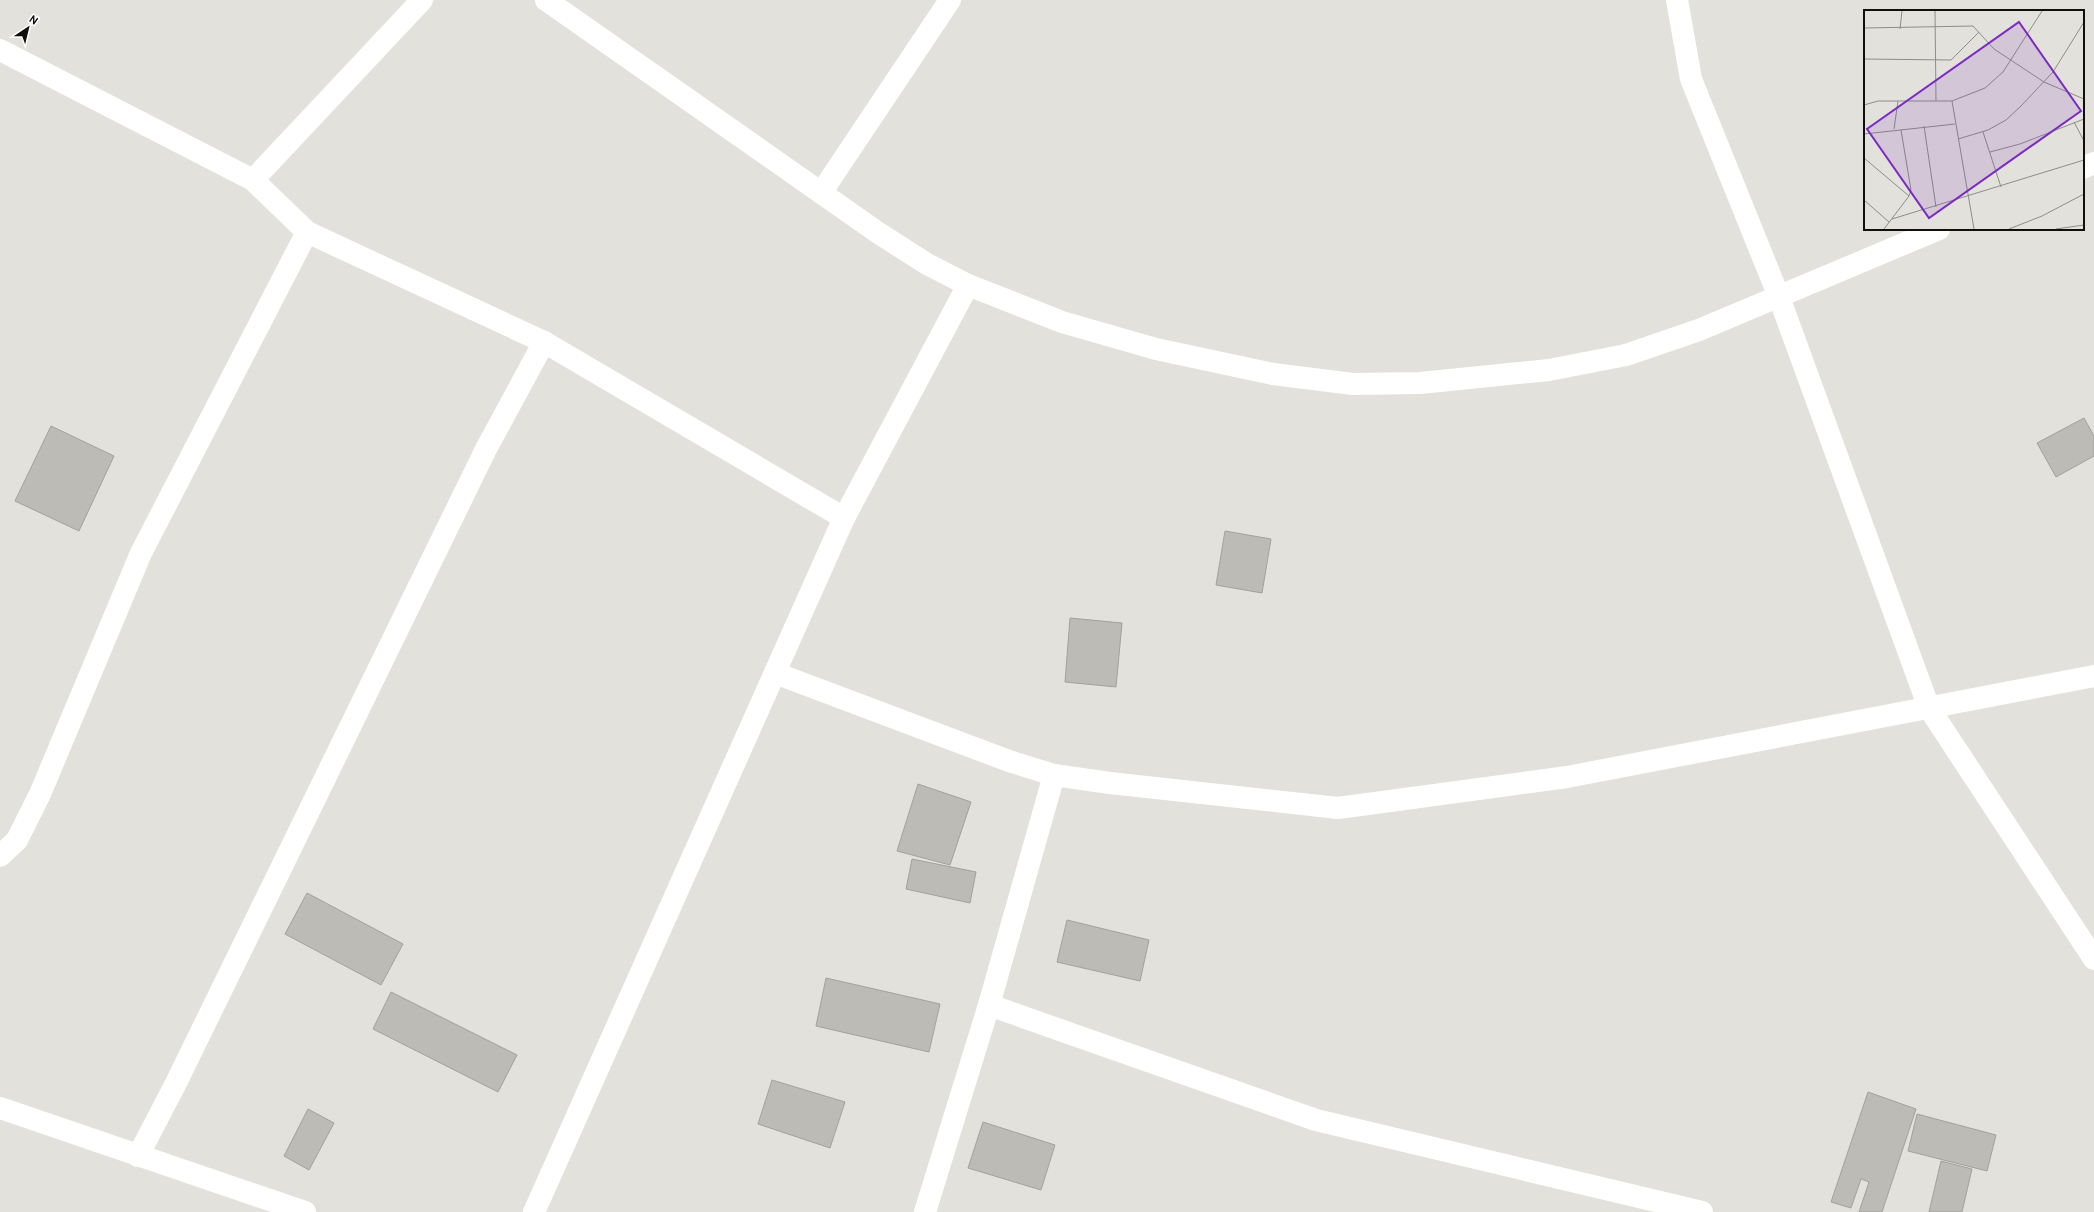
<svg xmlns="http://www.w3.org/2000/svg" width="2094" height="1212" font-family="Overpass,sans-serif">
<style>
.building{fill:#bcbbb6;stroke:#a2a19c}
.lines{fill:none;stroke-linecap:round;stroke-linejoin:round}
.minor{stroke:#fff;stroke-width:22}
.inset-road{fill:none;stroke:#8e8d8a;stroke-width:1}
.view{fill:#7b2cbf;fill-opacity:0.15;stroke:#7b2cbf;stroke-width:2}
.inset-edge{fill:none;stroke:#100f0e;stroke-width:2}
</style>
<rect width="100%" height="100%" fill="#e2e1dc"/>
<g class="building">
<polygon points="2084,418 2094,436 2094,456 2056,477 2037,443"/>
<polygon points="51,426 114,456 79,531 15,501"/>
<polygon points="1225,531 1271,539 1262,593 1216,585"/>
<polygon points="1070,618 1122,623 1116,687 1065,682"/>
<polygon points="918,784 971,802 950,865 897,851"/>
<polygon points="912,859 976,872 970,903 906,889"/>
<polygon points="307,893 403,944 381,985 285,934"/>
<polygon points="1067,920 1149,940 1140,981 1057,962"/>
<polygon points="826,978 940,1004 929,1052 816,1026"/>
<polygon points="391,992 517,1055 498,1092 373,1029"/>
<polygon points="772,1080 845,1102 830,1148 758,1124"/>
<polygon points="1868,1092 1916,1109 1882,1212 1859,1212 1869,1182 1861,1179 1851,1208 1831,1202"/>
<polygon points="308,1109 334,1123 309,1170 284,1156"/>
<polygon points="1917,1114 1996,1135 1987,1171 1908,1151"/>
<polygon points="983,1122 1055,1145 1041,1190 968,1168"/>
<polygon points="1941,1161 1972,1169 1962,1212 1929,1212"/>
</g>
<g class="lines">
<g class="minor">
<polyline points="546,0 877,232 927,264 968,285 1062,322 1156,349 1273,374 1353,384 1420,383 1549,370 1626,355 1699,330 1939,229"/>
<polyline points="1677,0 1691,79 1779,297 1929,708 2094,959"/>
<polyline points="0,50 253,180 307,232 544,342 844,518"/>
<polyline points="2083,168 2094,163"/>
<polyline points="253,180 422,0"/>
<polyline points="821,193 950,0"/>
<polyline points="775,673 1009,761 1054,775 1110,783 1338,808 1567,777 2094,676"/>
<polyline points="0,856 17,840 40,794 141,553 307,232"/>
<polyline points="989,1005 1316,1120 1702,1212"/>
<polyline points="0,1108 305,1212"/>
<polyline points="138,1156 175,1085 486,449 544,342"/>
<polyline points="534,1212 844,518 968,285"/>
<polyline points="925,1212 989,1005 1054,775"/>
</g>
</g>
<g transform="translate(1864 10)">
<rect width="220" height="220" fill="#e2e1dc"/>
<path class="inset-road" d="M71,1l1,90M0,18l109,-2 21,23 50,33 40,17M36,19l2,-18M0,49l87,1 28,-28M88,91l22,128M0,95l14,-4h74l33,-13 18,-16 39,-61M210,112l10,19M60,116l12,81M30,119l4,-28M119,122l18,55M0,124l91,-10M94,129l30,-9 18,-10 15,-14 32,-34 31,-50M126,142l30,-8 64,-25M0,148l45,38M0,190l25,22M28,209l192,-59M20,219l25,-33 2,-6 -10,-60M145,219l33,-13 42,-22M192,219l28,-4"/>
<path class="view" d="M155,12l62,89 -152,107 -62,-89z"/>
<rect width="220" height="220" class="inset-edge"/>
</g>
<g transform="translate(28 28) rotate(35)" stroke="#ffffff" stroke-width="3" paint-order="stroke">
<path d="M0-3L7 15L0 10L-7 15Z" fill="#100f0e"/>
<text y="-6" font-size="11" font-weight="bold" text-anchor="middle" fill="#100f0e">N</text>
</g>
</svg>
